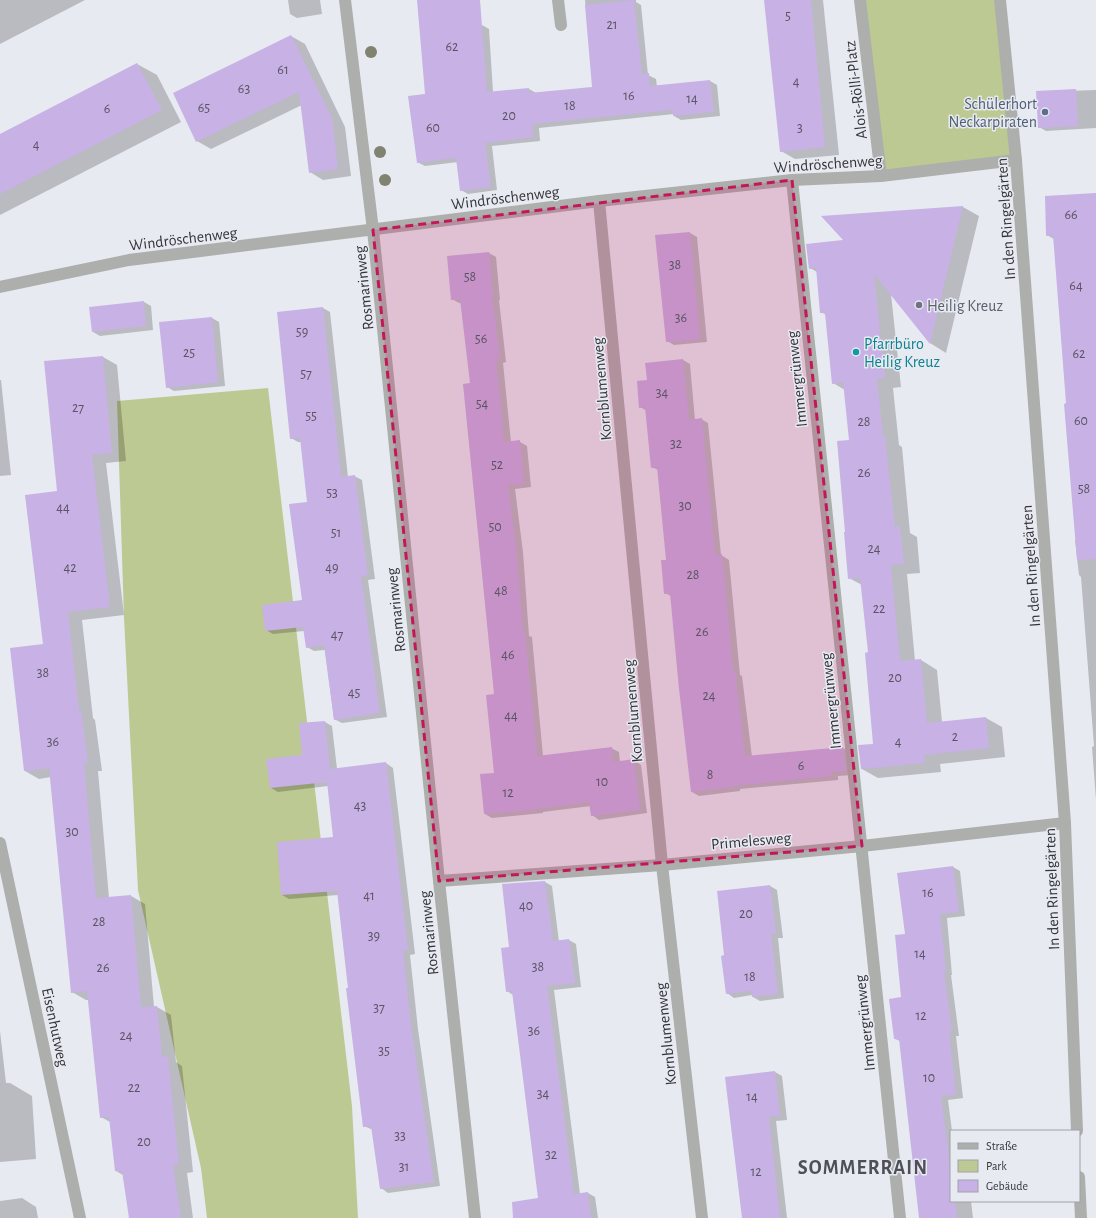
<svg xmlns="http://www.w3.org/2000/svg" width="1096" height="1218" font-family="'Alegreya Sans',sans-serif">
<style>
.green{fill:#bdc992}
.shadow{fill:#0003}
.building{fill:#c8b1e4}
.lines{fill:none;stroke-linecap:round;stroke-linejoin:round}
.lane{stroke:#adafac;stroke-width:12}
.street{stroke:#adafac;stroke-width:12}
.tree{fill:#7f836f}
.marked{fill:#c2185b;fill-opacity:0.2;stroke:#c2185b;stroke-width:3;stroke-dasharray:8 5;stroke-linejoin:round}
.service-dot{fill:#5c6f8a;stroke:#e8eaf2;stroke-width:1.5}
.worship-dot{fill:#6b7280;stroke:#e8eaf2;stroke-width:1.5}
.culture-dot{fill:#0f9aa8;stroke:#e8eaf2;stroke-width:1.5}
.labels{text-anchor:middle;stroke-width:3;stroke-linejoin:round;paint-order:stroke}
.number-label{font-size:14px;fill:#5a5464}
.street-label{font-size:16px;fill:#353539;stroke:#e8eaf2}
.service-label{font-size:16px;fill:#4e5e75;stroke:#e8eaf2;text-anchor:end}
.worship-label{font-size:16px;fill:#5b616d;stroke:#e8eaf2;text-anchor:start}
.culture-label{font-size:16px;fill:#0d838f;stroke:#e8eaf2;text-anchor:start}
.district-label{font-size:20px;font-weight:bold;letter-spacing:1px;fill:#4f5057;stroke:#e8eaf2}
</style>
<rect width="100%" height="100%" fill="#e8eaf2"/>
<g class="green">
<polygon points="860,0 1000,0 1016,160 881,176"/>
<polygon points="268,388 352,1106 358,1218 207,1218 201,1168 138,890 124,618 117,401"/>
</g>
<g class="shadow">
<polygon points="0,0 85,0 0,44"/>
<polygon points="288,0 320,0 322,14 297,18 290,14"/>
<polygon points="418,0 455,0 482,25 489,29 493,92 529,89 536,93 593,88 585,0 636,0 636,2 641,5 648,75 656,79 657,87 710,81 717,85 720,116 681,120 674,116 674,114 539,128 540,141 492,146 497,190 468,194 461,190 458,162 425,166 417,162 426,95"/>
<polygon points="765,0 823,0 839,155 795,159 781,151"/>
<polygon points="291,36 305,44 345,127 351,176 323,180 310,172 302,105 211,149 197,141"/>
<polygon points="137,64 157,75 181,122 0,215 0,135"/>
<polygon points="1096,90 1096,128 1046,131 1039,127 1037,92"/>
<polygon points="1096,194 1096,800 1092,747 1094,746 1081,577 1079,575 1075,540 1076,540 1067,404 1054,239 1047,235"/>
<polygon points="963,207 979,216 946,353 930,343 891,294 901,387 893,388 899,445 902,447 910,533 917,537 920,573 907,574 915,661 921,660 937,670 942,722 986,718 1002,727 1005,757 940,764 941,772 878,778 862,769 875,744 869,653 862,585 849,578 846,533 850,441 845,390 833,383 826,315 821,312 817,272 810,268 845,241"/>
<polygon points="690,233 697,237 707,342 674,345 667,341"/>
<polygon points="489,253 496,257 500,300 499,300 506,362 503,363 511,442 520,442 527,446 531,487 515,489 523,552 529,636 532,637 543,756 611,748 619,752 620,762 634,760 641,765 647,813 599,820 592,815 591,806 543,812 543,813 492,818 485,814 495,774 495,695 464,385 471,384 461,303 459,303 452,299"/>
<polygon points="144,302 151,306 153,330 100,336 93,332"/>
<polygon points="323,308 330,312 348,477 354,476 362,480 375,579 368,580 387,717 342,723 334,719 325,650 314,651 307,647 304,631 273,634 266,630 303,601 308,503 301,442 298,442 291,438"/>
<polygon points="212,318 219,322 225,386 174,391 167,387"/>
<polygon points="103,357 117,365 126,461 106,463 124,615 82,620 93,718 95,720 102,771 98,771 109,898 131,896 145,904 154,1007 157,1007 171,1015 176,1062 182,1066 193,1172 187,1173 193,1218 130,1218 123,1175 116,1171 110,1122 101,1117 89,1000 86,1000 72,992 51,777 39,779 25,771 44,645 58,492"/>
<polygon points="683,360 690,364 695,420 701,419 708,423 721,555 729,560 740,675 742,676 752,757 843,748 850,752 853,775 838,776 838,780 740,789 740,791 699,796 692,792 671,596 665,593 667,561 658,470 652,467 647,411 640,407 648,381"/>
<polygon points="0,380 1,380 11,475 0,476"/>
<polygon points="325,722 332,726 337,769 386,763 393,768 415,954 410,955 418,1029 440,1186 388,1193 381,1188 373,1130 364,1126 338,895 289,899 282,895 334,838 328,786 278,792 271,788 303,756"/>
<polygon points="953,867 960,871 965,916 947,918 952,975 951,975 959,1036 956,1036 963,1098 948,1100 952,1131 951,1131 951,1201 971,1201 973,1218 920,1218 900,1041 895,1039 902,998 906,935 899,874"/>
<polygon points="545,882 552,886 559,942 569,940 576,944 581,987 554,990 580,1194 588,1193 595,1197 598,1218 539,1218 539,1199 513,995 507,991 510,948 503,885"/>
<polygon points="770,886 777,890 783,938 778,938 784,998 760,1001 753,997 752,995 734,998 727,993 725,956"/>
<polygon points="0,1031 6,1083 10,1083 32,1096 36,1159 0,1162"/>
<polygon points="775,1072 782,1076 787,1120 776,1121 787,1218 745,1218"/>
<polygon points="22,1198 36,1207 38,1218 0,1218 0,1201"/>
</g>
<g class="building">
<polygon points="417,0 480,0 487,92 529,88 529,93 592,87 585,5 634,0 642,74 649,73 650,86 710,80 714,112 673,116 673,110 532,124 534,137 485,143 491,187 460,191 456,158 417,163 408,96 425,94"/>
<polygon points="764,0 811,0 825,147 780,152"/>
<polygon points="291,35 332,118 338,169 309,173 299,92 196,142 173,93"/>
<polygon points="137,63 162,110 0,194 0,134"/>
<polygon points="1076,89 1078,126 1038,128 1036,91"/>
<polygon points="1096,193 1096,559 1077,560 1064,404 1066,403 1053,235 1046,236 1045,196"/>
<polygon points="963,206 930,344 874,274 885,378 877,379 883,436 885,436 895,527 900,526 904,564 891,565 900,661 921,659 927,723 986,717 989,748 924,755 925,763 861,769 858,745 873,744 865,653 868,652 860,578 848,579 844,532 845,532 837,441 849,440 843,382 832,384 825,313 820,313 816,268 809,269 806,244 843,240 821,216"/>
<polygon points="690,232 700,339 666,342 655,235"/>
<polygon points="489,252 493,296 492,296 500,359 496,359 504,442 520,440 524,484 508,485 516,547 523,632 525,632 537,756 612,747 613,762 634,759 640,810 591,816 589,802 536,809 536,810 484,814 480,774 494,773 486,695 494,694 463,384 470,383 460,299 451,300 447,256"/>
<polygon points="144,301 146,326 92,332 89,307"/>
<polygon points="323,307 341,477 355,475 360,514 368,575 361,576 380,713 334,720 324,645 306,648 303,627 265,631 262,605 302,600 289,504 307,502 300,438 290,439 277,312"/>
<polygon points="212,317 218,382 166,388 159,322"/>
<polygon points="103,356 112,453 92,455 110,607 68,612 79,711 81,710 88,763 84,763 96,898 131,895 141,1007 157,1006 162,1057 168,1056 179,1165 173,1165 181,1218 129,1218 122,1171 115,1171 109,1117 100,1118 87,991 71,993 49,768 24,771 10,648 43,644 25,495 57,491 44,361"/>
<polygon points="683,359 689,420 702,418 715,555 722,554 733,671 735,671 745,756 843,747 846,771 831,772 832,776 733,786 733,787 691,792 679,689 670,593 664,594 661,560 666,560 657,467 651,468 645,407 639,408 637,381 647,380 645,363"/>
<polygon points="325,721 330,769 386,762 408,950 403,951 411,1025 434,1182 380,1189 371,1126 363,1127 346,988 348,988 337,891 281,895 277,842 333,837 327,782 270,788 266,759 302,755 299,723"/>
<polygon points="953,866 959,912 940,914 946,971 944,971 952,1032 949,1032 956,1095 941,1096 951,1172 951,1201 955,1201 957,1218 919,1218 899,1039 894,1039 889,999 901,997 895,935 905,934 897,873"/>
<polygon points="545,881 553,941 569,939 575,983 547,986 574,1194 588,1192 591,1218 513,1218 512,1202 538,1198 512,991 506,992 501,948 509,947 502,884"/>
<polygon points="770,885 776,934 771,934 778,994 752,997 751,991 726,994 721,956 724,955 717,891"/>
<polygon points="775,1071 780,1116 769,1117 780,1218 742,1218 725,1077"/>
</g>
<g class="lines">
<polyline class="lane" points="558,0 561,25"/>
<g class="street">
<polyline points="345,0 373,230 439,881 475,1218"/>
<polyline points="860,0 881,176"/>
<polyline points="1000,0 1016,160 1065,823 1077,1131"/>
<polyline points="792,180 900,1218"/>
<polyline points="599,201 662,865 702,1218"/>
<polyline points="0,287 129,260 599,201 792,180 881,176 1016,160"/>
<polyline points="0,843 80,1218"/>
<polyline points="439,881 662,865 862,846 1065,823"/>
<polyline points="1079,1177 1081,1218"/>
</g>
</g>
<g class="tree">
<circle cx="371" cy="52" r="6"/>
<circle cx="380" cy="152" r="6"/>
<circle cx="385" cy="180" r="6"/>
</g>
<path class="marked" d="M792,180l70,666 -423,35 -66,-651z"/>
<circle class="service-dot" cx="1045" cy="112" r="4"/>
<circle class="worship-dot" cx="919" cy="305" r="4"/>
<circle class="culture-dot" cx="856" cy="352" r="4"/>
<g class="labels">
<g class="number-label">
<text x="788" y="20">5</text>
<text x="612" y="29">21</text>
<text x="452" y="51">62</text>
<text x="283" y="74">61</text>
<text x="796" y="86">4</text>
<text x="244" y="93">63</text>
<text x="629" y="100">16</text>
<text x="692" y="103">14</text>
<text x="570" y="110">18</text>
<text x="204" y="112">65</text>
<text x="107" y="113">6</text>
<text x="509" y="120">20</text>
<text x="433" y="132">60</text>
<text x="800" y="132">3</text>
<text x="36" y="149">4</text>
<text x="1071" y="219">66</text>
<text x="675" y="269">38</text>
<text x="470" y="281">58</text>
<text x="1076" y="290">64</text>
<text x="681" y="322">36</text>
<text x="302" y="336">59</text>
<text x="481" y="343">56</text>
<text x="189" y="357">25</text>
<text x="1079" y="358">62</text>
<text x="306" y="378">57</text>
<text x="662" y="397">34</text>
<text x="482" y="408">54</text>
<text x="78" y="412">27</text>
<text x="311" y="420">55</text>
<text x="1081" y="425">60</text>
<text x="864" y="426">28</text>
<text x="676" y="448">32</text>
<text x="497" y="469">52</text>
<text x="864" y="477">26</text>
<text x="1084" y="493">58</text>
<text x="332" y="497">53</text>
<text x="685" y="510">30</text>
<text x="63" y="512">44</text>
<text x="495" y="531">50</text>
<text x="336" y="537">51</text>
<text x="874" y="553">24</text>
<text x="70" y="572">42</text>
<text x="332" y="572">49</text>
<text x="693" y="579">28</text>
<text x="501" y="595">48</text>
<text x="879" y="613">22</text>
<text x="702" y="636">26</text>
<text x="337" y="639">47</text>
<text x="508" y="659">46</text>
<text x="43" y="677">38</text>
<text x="895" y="682">20</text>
<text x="354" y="697">45</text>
<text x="709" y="700">24</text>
<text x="511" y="720">44</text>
<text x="955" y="741">2</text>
<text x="53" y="746">36</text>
<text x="898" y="746">4</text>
<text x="801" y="770">6</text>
<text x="710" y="779">8</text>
<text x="602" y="786">10</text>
<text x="508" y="797">12</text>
<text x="360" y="810">43</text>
<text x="72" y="836">30</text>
<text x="928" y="897">16</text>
<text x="369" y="900">41</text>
<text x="526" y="910">40</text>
<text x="746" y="918">20</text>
<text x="99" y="926">28</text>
<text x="374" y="940">39</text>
<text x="920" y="958">14</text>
<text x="538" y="971">38</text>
<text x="103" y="972">26</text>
<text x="750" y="981">18</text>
<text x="379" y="1012">37</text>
<text x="921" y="1020">12</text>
<text x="534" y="1035">36</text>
<text x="126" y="1040">24</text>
<text x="384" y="1055">35</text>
<text x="929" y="1082">10</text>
<text x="134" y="1092">22</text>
<text x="543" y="1098">34</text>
<text x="752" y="1101">14</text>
<text x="400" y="1140">33</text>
<text x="144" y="1146">20</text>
<text x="551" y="1159">32</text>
<text x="404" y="1171">31</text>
<text x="756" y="1176">12</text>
</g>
<g class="street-label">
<text transform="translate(855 90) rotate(-97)" y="6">Alois-Rölli-Platz</text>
<text transform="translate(828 163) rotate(-4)" y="6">Windröschenweg</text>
<text transform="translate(505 197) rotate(-7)" y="6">Windröschenweg</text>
<text transform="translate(1005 219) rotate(-94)" y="6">In den Ringelgärten</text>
<text transform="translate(183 238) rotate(-7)" y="6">Windröschenweg</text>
<text transform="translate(363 288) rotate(-96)" y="6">Rosmarinweg</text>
<text transform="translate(796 379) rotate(-96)" y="6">Immergrünweg</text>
<text transform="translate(601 389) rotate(-95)" y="6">Kornblumenweg</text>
<text transform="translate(1030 566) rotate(-94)" y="6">In den Ringelgärten</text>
<text transform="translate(395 610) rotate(-96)" y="6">Rosmarinweg</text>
<text transform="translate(830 701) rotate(-96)" y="6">Immergrünweg</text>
<text transform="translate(632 711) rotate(-95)" y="6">Kornblumenweg</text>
<text transform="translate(751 840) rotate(-5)" y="6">Primelesweg</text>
<text transform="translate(1051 889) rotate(-92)" y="6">In den Ringelgärten</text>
<text transform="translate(428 933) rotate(-96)" y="6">Rosmarinweg</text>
<text transform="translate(864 1023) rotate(-96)" y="6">Immergrünweg</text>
<text transform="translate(56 1027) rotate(78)" y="6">Eisenhutweg</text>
<text transform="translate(665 1034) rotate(-96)" y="6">Kornblumenweg</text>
</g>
<g class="service-label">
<text x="1037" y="109">Schülerhort<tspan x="1037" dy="18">Neckarpiraten</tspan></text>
</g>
<g class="worship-label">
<text x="927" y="311">Heilig Kreuz</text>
</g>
<g class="culture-label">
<text x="864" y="349">Pfarrbüro<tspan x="864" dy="18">Heilig Kreuz</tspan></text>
</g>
<g class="district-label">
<text x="863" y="1174">SOMMERRAIN</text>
</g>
</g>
<rect x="950" y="1130" width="130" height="72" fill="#e8eaf2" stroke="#a0a2a8"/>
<rect x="958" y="1143" width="20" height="6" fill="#adafac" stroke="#a0a2a8"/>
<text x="986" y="1150" font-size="12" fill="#353539">Straße</text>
<rect x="958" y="1160" width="20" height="12" fill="#bdc992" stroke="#a0a2a8"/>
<text x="986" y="1170" font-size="12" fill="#353539">Park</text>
<rect x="958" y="1180" width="20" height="12" fill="#c8b1e4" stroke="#a0a2a8"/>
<text x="986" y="1190" font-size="12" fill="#353539">Gebäude</text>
</svg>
